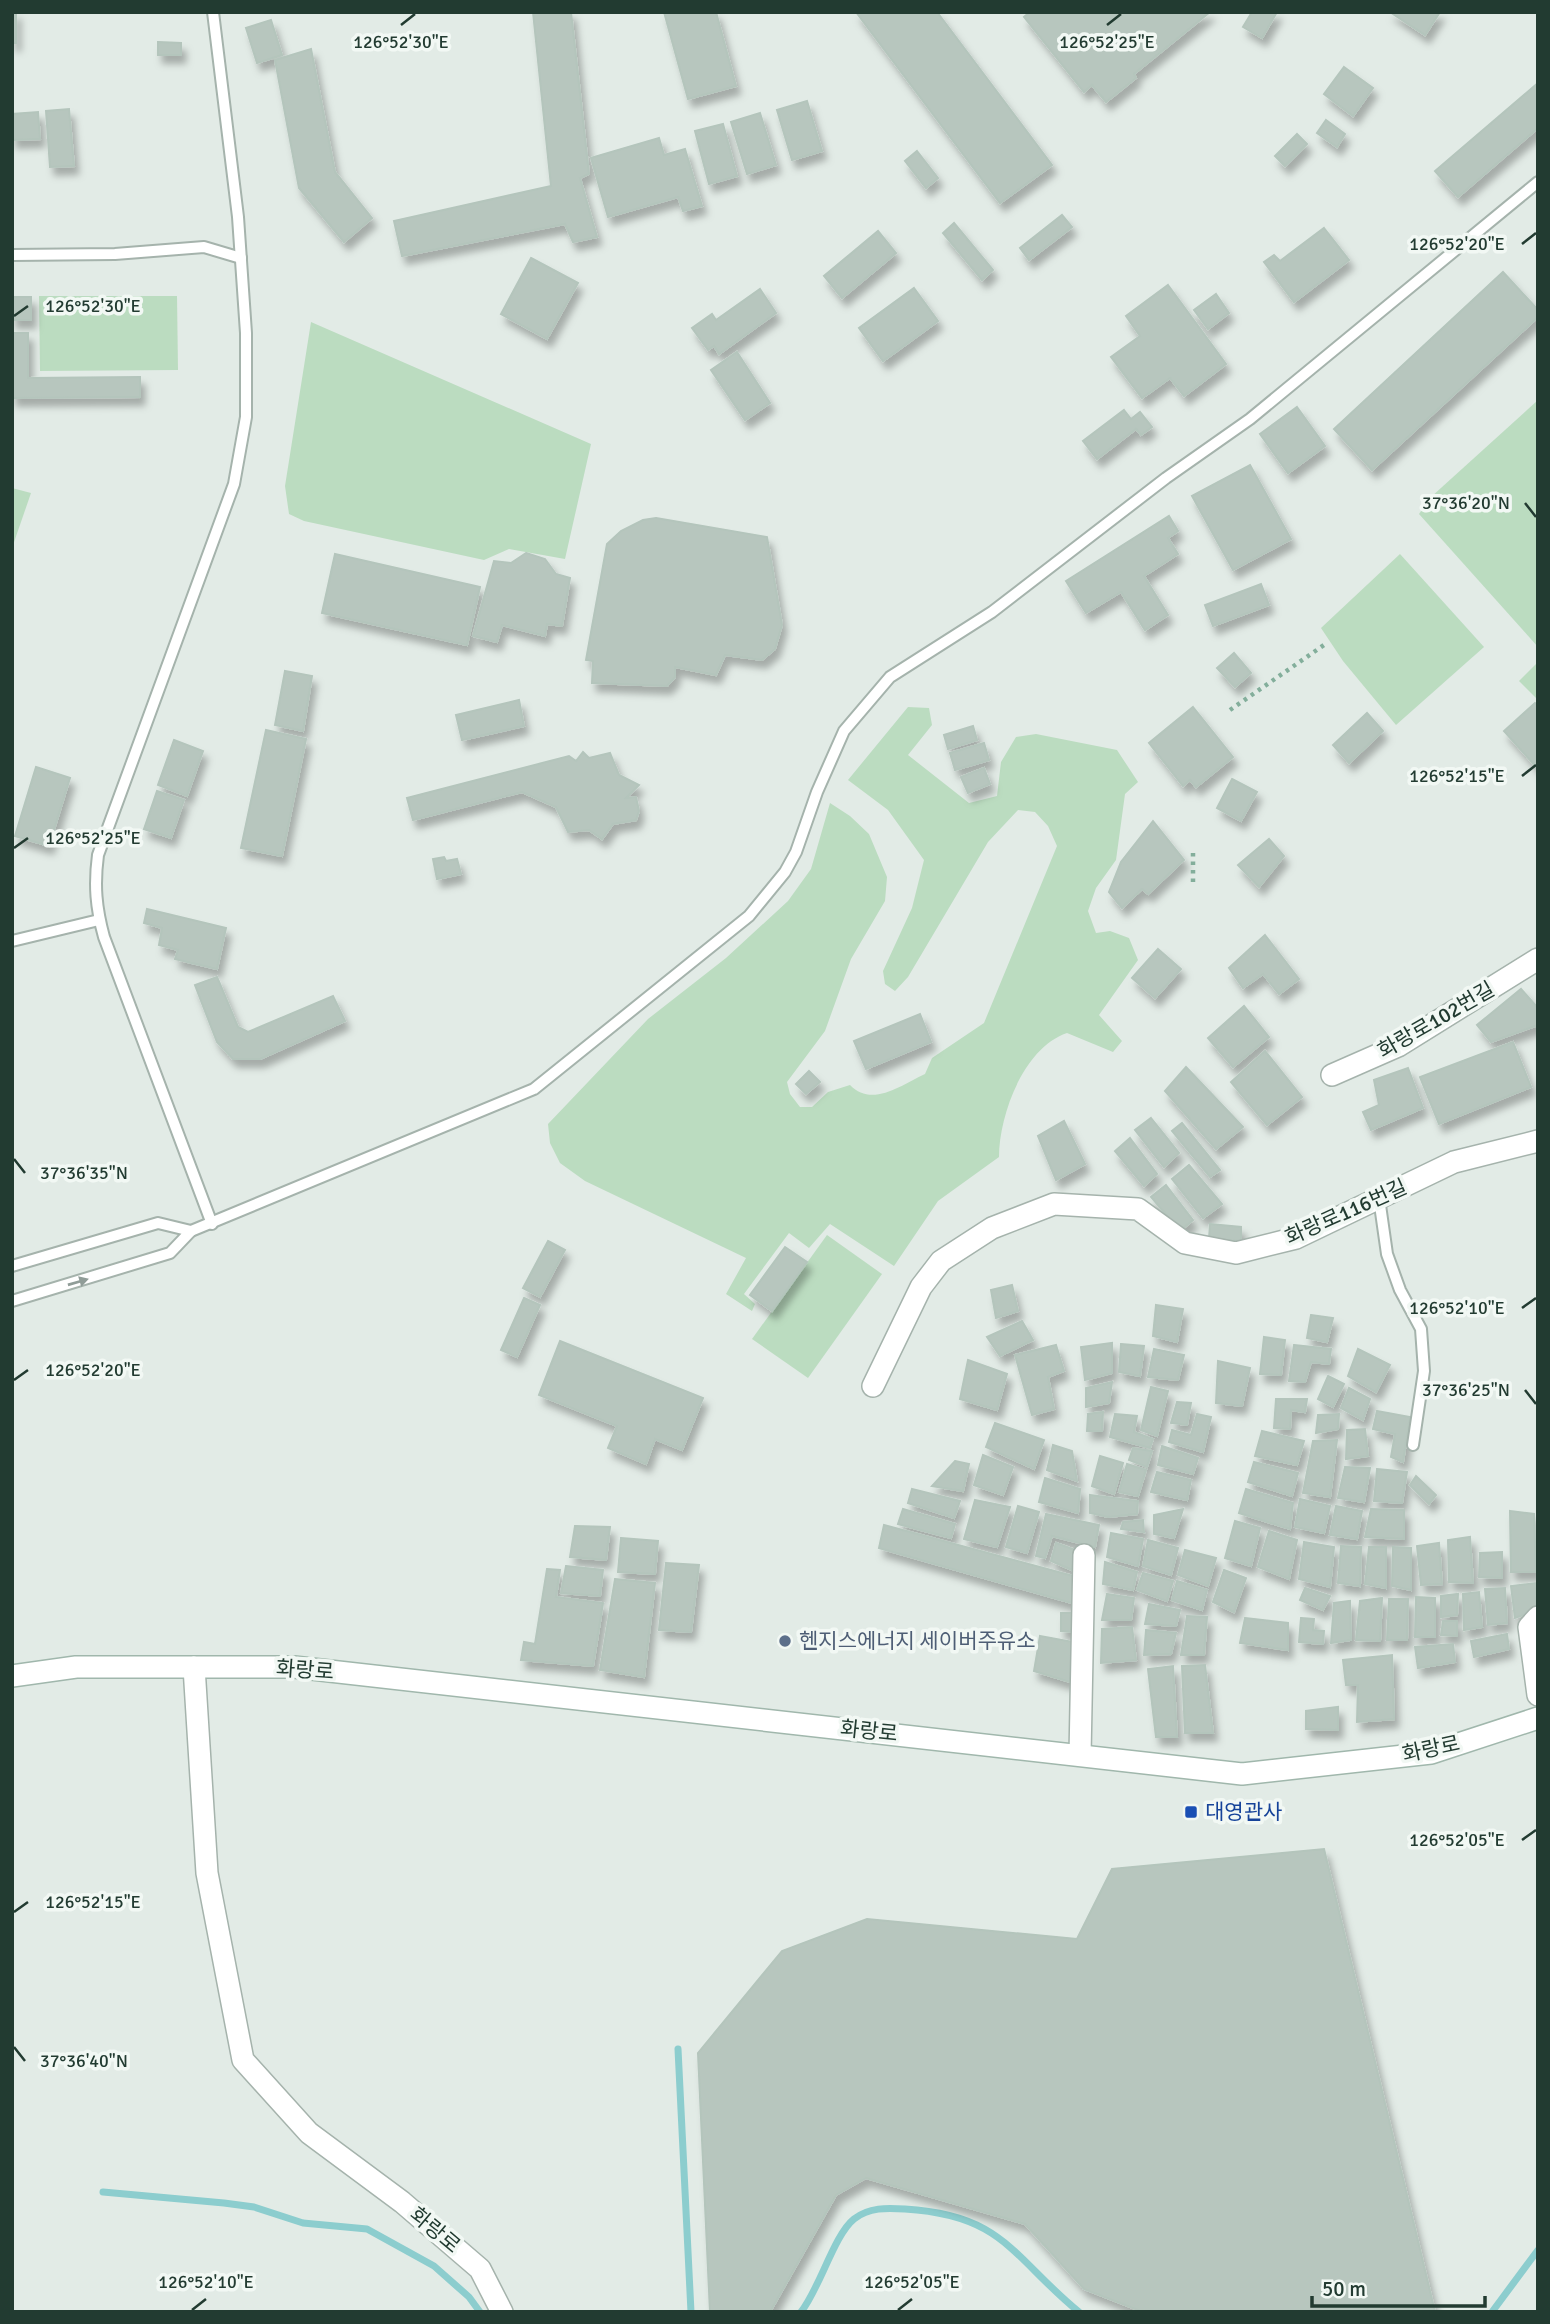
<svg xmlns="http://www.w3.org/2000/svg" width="1550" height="2324" font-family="Signika,'Noto Sans KR',sans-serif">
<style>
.green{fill:#bbdcc0}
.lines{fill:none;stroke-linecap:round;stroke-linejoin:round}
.stream{stroke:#8ccdce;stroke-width:7}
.building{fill:#b7c6be;stroke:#b4c5bc;stroke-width:2;filter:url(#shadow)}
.lane-casing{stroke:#a5b3ac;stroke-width:14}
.street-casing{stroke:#a5b3ac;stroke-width:24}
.secondary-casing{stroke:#a0b7ac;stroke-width:24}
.path{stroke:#83ae9b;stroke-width:4.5;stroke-dasharray:3.5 5;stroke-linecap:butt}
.lane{stroke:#fff;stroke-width:10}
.street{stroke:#fff;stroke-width:21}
.secondary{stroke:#fff;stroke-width:21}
.oneway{fill:#909d98}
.ticks{fill:none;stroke:#223b31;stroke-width:2.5}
.service-dot{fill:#5c6f8a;stroke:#f2f8f4;stroke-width:2.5}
.transit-dot{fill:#1a4fb4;stroke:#f2f8f4;stroke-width:2.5}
.labels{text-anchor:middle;stroke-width:7;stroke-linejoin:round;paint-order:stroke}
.street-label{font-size:21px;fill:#223b31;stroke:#f2f8f4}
.service-label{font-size:21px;fill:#4e5e75;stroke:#f2f8f4;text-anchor:start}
.transit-label{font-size:21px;fill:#164399;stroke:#f2f8f4;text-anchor:start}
.ticks-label{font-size:18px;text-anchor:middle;fill:#223b31;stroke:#f2f8f4;stroke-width:7;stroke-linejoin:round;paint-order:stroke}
</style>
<defs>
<filter id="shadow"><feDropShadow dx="4.5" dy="8" stdDeviation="3.5" flood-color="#0004"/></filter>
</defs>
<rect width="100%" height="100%" fill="#e2ebe6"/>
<g class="green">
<polygon points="39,296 177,296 178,370 40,371"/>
<polygon points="311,322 591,444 565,559 509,549 484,560 304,521 289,514 285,486"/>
<polygon points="1538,400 1538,647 1419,514 1431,497"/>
<polygon points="12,488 31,493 12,548"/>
<polygon points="1400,554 1484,647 1396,725 1343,661 1321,628"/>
<polygon points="1538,662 1538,700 1519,681"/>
<path d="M908,707l21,1 3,17 -24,30 61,48 28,-7 4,-34 15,-25 20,-3 81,16 21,32 -13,12 -9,66 -20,28 -8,23 8,22 14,-2 19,7 9,22 -39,55 23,26 -9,11 -46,-19c-44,15 -68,83 -68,124l-61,44 -44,65 -64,-42 -21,24 -20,-15 -45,61 11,10 -3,7 -26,-17 20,-36 -161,-77 -25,-18 -10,-20 -2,-19 100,-105 78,-61 62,-57 23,-32 19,-66 20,13 19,18 18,43 -2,24 -34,58 -26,72 -38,51 3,12 10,13h12l16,-15 22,-7c22,23 51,0 75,-11l7,-16 52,-35 73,-177 -9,-20 -13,-14 -17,-2 -30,32 -80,135 -13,14 -10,-7 -2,-13 29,-63 12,-48 -36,-50 -40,-30z"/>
<polygon points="827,1235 882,1274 808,1378 752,1339"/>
</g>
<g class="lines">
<g class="stream">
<polyline points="678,2049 691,2312"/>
<polyline points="103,2192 224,2203 254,2207 303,2223 367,2229 434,2266 469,2297 480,2312"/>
<path d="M801,2312c19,-24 33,-77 53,-93 15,-12 33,-11 51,-10 99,6 107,48 174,103"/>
<polyline points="1492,2312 1538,2250"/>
</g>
</g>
<g class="building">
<rect x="12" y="12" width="4" height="31"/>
<polygon points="533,12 571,12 589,174 580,178 597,237 573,242 565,224 402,256 394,221 551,186"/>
<polygon points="664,12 716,12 736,86 688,99"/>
<polygon points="856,12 937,12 1052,165 1000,203"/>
<polygon points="1030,12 1210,12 1134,74 1136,78 1106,102 1092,85 1084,92 1024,17"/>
<polygon points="1252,12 1277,12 1262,38 1243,27"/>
<polygon points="1390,12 1440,12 1425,35"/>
<polygon points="271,20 282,55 257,63 246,28"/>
<polygon points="158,42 181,43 181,55 158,55"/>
<polygon points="311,49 335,172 372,218 344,242 299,188 275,60"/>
<polygon points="1344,67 1373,88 1353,116 1324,94"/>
<polygon points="1538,83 1538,128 1458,197 1435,171"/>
<polygon points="807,101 822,151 792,160 777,110"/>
<polygon points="69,109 74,166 50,167 46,111"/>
<polygon points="38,112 40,139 12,140 12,114"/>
<polygon points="760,113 776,165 747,174 731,122"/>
<polygon points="1326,120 1345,134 1337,147 1317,133"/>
<polygon points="723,124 737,176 709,184 695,131"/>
<polygon points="1297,134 1307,144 1285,166 1275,156"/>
<polygon points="659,138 664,155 685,149 702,206 683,211 678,197 608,217 591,158"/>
<polygon points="917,151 938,178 926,188 905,161"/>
<polygon points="1062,215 1072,227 1029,260 1020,248"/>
<polygon points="954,223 993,270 982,280 943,233"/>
<polygon points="1324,228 1349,260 1294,302 1264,262 1274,255 1280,261"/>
<polygon points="878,231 896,253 842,298 824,276"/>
<polygon points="531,258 578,283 547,339 501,314"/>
<polygon points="1503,272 1538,310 1538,317 1372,470 1334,429"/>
<polygon points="1168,285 1226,364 1184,396 1170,378 1142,398 1111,357 1140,336 1126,316"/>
<polygon points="914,288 938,321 883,361 859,328"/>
<polygon points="760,289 776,313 719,354 714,346 708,350 692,328 712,314 716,320"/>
<polygon points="1216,294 1229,313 1208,329 1194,310"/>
<rect x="12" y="297" width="19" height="23"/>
<polygon points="12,333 28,333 28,378 140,377 140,397 12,398"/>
<polygon points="737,352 770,403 745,420 711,370"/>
<polygon points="1297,407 1325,446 1288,473 1260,434"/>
<polygon points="1124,410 1131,419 1140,412 1152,427 1141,435 1136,429 1097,459 1083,441"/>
<polygon points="1250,465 1291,539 1233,570 1192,496"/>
<polygon points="1169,516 1178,531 1168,538 1178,554 1144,576 1168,615 1145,630 1121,592 1086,613 1066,581"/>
<polygon points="656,518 767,537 782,625 775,649 762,660 725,655 716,675 675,667 675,677 667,686 592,683 593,661 586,660 607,544 621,531 643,520"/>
<polygon points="526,553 545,559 556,574 570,578 562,626 547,624 545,636 502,625 497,642 473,636 494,561 511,563"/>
<polygon points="335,554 480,587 467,645 322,613"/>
<polygon points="1261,584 1269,605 1213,626 1205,605"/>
<polygon points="1234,653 1251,673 1235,687 1217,668"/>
<polygon points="285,671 312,676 303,731 275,725"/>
<polygon points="519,700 524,726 462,740 456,715"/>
<polygon points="1535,703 1538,705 1538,769 1504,731"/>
<polygon points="1193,707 1233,757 1196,787 1190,780 1183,786 1149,743"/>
<polygon points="1367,713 1383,731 1349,763 1333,745"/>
<polygon points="973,726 977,740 948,749 944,735"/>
<polygon points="266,730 306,739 282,856 241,848"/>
<polygon points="174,740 203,751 187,796 158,785"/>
<polygon points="984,743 989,760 955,770 950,753"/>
<polygon points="583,752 589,758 610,753 619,775 639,785 626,798 636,797 639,811 636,820 613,824 602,839 589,830 568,832 556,807 522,792 413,820 407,798 569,756 576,761"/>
<polygon points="36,767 70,778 49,846 15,836"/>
<polygon points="984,768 990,784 968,793 961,777"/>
<polygon points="1232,779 1257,792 1241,821 1217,808"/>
<polygon points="157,791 184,800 171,838 144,829"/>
<polygon points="1153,821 1184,860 1148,894 1142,889 1122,908 1109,892 1121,862"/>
<polygon points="1269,839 1284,856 1259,887 1238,865"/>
<polygon points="444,857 446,861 457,859 461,874 437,879 433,859"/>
<polygon points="147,909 226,928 217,969 175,959 178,950 159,945 162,928 144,923"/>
<polygon points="1265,935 1299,979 1279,994 1263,974 1243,988 1229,968"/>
<polygon points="1158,949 1181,969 1155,998 1132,978"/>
<polygon points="217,977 238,1027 248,1032 333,996 345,1021 260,1059 233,1059 217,1042 195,985"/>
<polygon points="1521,989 1537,1007 1538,1025 1491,1042 1477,1025"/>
<polygon points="1244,1006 1269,1037 1233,1067 1208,1038"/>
<polygon points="920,1014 931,1042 866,1069 854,1041"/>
<polygon points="1513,1042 1531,1087 1439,1124 1420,1077"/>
<polygon points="1265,1051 1302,1097 1267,1125 1231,1082"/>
<polygon points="1186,1067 1243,1127 1216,1149 1165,1091"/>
<polygon points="1408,1068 1423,1108 1371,1130 1363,1112 1379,1105 1374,1080"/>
<polygon points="809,1071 820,1082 806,1094 796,1084"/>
<polygon points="1151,1118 1179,1153 1164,1167 1135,1130"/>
<polygon points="1064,1121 1085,1164 1056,1180 1038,1136"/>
<polygon points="1182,1123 1220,1170 1210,1177 1172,1131"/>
<polygon points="1130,1138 1157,1174 1144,1186 1115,1151"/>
<polygon points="1189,1165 1222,1204 1203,1218 1172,1179"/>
<polygon points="1166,1185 1193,1220 1180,1231 1151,1197"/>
<polygon points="1210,1224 1241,1227 1241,1241 1209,1239"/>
<polygon points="548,1241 565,1250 540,1297 523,1288"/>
<polygon points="785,1247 807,1262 772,1311 750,1295"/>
<polygon points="1012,1285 1018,1311 996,1318 991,1290"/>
<polygon points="524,1298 540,1305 517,1357 501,1350"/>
<polygon points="1156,1305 1183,1309 1177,1342 1153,1336"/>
<polygon points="1311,1315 1333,1318 1327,1342 1307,1338"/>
<polygon points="1022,1321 1033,1340 1000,1356 987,1337"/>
<polygon points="1264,1337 1285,1340 1281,1375 1260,1374"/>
<polygon points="560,1341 703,1398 682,1450 655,1439 646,1464 608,1448 617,1426 539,1395"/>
<polygon points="1112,1343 1112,1373 1085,1380 1081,1347"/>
<polygon points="1121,1344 1144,1346 1140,1376 1119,1372"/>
<polygon points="1056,1345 1064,1371 1048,1377 1054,1409 1032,1415 1015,1355"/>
<polygon points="1294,1345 1331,1349 1329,1364 1311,1362 1305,1382 1289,1381"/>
<polygon points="1154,1349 1184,1355 1178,1380 1148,1377"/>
<polygon points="1358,1349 1390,1365 1376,1392 1348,1376"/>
<polygon points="968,1360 1007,1374 997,1410 960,1399"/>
<polygon points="1218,1361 1250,1368 1242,1406 1216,1403"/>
<polygon points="1328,1376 1344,1384 1333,1407 1318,1399"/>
<polygon points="1112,1382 1109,1403 1086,1407 1086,1388"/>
<polygon points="1151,1387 1168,1391 1157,1436 1141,1430"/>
<polygon points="1349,1388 1370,1399 1363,1420 1341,1408"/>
<polygon points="1276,1399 1307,1399 1305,1412 1291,1410 1290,1429 1274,1428"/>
<polygon points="1177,1402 1191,1403 1187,1425 1171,1423"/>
<polygon points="1377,1411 1410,1417 1403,1462 1391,1457 1395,1434 1373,1429"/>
<polygon points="1103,1412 1102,1431 1087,1431 1088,1414"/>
<polygon points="1115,1414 1137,1416 1134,1432 1153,1439 1150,1448 1110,1437"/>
<polygon points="1197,1414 1211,1417 1203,1452 1169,1442 1172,1430 1191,1435"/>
<polygon points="1339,1414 1338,1429 1316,1433 1318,1415"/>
<polygon points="995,1423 1044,1440 1034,1469 986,1447"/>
<polygon points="1365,1429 1368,1456 1346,1459 1347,1430"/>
<polygon points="1262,1431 1304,1441 1297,1465 1255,1456"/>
<polygon points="1337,1440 1330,1497 1303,1493 1313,1441"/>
<polygon points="1053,1445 1072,1451 1077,1481 1047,1470"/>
<polygon points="1162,1446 1198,1458 1193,1474 1158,1465"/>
<polygon points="1133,1448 1152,1451 1147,1467 1129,1460"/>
<polygon points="983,1455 1013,1467 1003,1495 974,1485"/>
<polygon points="1100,1456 1123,1463 1114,1494 1092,1486"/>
<polygon points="955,1461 969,1464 963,1491 932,1486"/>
<polygon points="1254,1462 1298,1473 1292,1496 1248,1482"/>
<polygon points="1127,1464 1146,1470 1138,1496 1119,1492"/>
<polygon points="1345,1467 1370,1468 1364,1502 1338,1498"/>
<polygon points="1377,1469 1407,1472 1402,1503 1374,1501"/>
<polygon points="1157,1472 1191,1480 1187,1500 1151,1492"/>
<polygon points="1416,1476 1436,1495 1429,1504 1410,1485"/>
<polygon points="1045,1478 1080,1489 1078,1513 1039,1502"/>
<polygon points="912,1489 960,1501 954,1518 908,1503"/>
<polygon points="1246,1489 1293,1503 1290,1529 1239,1513"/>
<polygon points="1090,1495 1138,1501 1137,1514 1108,1517 1090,1513"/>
<polygon points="1300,1499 1330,1506 1324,1533 1295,1527"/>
<polygon points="975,1500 1010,1507 997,1547 964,1539"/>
<polygon points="1018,1506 1039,1512 1027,1553 1006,1547"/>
<polygon points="1336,1506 1362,1511 1357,1539 1330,1535"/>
<polygon points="903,1509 955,1524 951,1538 898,1524"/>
<polygon points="1183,1509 1174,1538 1154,1534 1154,1515"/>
<polygon points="1371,1509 1404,1510 1404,1539 1365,1537"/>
<polygon points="1510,1511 1534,1514 1536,1572 1511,1572"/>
<polygon points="1046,1514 1099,1525 1095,1547 1052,1536 1045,1558 1036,1556"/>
<polygon points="1143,1520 1144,1532 1121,1529 1123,1522"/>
<polygon points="1235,1521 1260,1528 1251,1566 1225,1558"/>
<polygon points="884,1525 1077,1577 1075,1604 879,1548"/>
<polygon points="575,1526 610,1527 606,1560 570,1557"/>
<polygon points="1269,1531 1297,1540 1289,1579 1258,1567"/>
<polygon points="1111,1533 1143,1539 1138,1566 1107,1557"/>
<polygon points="1470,1537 1473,1583 1449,1582 1448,1540"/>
<polygon points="621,1538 658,1541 655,1574 618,1572"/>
<polygon points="1148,1540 1178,1548 1171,1575 1143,1566"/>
<polygon points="1304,1542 1334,1547 1330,1587 1299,1579"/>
<polygon points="1056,1543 1075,1550 1072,1570 1051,1561"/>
<polygon points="1439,1543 1442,1584 1421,1585 1417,1546"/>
<polygon points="1341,1546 1361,1547 1360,1586 1338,1583"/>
<polygon points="1369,1547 1386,1547 1386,1588 1365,1584"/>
<polygon points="1393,1547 1411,1548 1411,1590 1392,1586"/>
<polygon points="1185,1550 1216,1558 1208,1586 1178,1575"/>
<polygon points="1502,1552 1502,1578 1479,1577 1480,1553"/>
<polygon points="1105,1562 1137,1572 1133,1590 1103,1584"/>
<polygon points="666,1563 699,1565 691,1632 659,1630"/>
<polygon points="566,1566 603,1570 600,1596 561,1593"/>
<polygon points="547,1569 560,1570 556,1597 603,1603 593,1666 521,1660 524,1642 535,1644"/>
<polygon points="1224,1570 1246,1578 1234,1612 1213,1602"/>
<polygon points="1143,1573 1173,1581 1167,1601 1137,1590"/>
<polygon points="615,1579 655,1583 644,1677 600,1670"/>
<polygon points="1177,1581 1207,1590 1202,1610 1172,1600"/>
<polygon points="1536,1583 1537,1610 1515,1618 1511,1586"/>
<polygon points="1305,1588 1330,1596 1323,1610 1300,1600"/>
<polygon points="1505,1588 1507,1623 1488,1625 1485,1589"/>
<polygon points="1479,1592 1482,1627 1464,1630 1463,1594"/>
<polygon points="1107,1594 1134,1598 1131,1620 1102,1620"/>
<polygon points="1458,1594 1457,1615 1441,1617 1441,1596"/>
<polygon points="1416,1597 1435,1598 1435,1637 1415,1637"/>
<polygon points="1382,1598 1380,1641 1356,1640 1360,1601"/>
<polygon points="1389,1599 1408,1599 1407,1640 1387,1640"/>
<polygon points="1350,1601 1351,1640 1331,1643 1334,1603"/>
<polygon points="1149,1604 1180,1610 1176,1626 1145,1624"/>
<polygon points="1061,1613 1075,1613 1075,1632 1061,1631"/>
<polygon points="1187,1616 1207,1617 1204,1655 1181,1655"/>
<polygon points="1245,1618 1288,1623 1288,1650 1240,1643"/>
<polygon points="1301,1618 1314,1619 1313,1630 1324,1631 1323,1644 1299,1642"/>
<polygon points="1443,1621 1457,1621 1457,1636 1441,1635"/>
<polygon points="1132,1627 1136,1660 1101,1663 1102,1629"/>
<polygon points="1146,1630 1176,1633 1171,1654 1144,1655"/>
<polygon points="1507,1634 1509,1649 1474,1657 1471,1641"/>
<polygon points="1040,1636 1073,1642 1070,1682 1034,1671"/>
<polygon points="1453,1644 1455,1662 1418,1668 1415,1647"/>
<polygon points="1392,1655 1394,1719 1357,1722 1358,1685 1346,1685 1343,1660"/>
<polygon points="1205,1665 1213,1733 1185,1733 1182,1666"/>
<polygon points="1173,1666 1177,1737 1156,1737 1148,1669"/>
<polygon points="1338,1707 1338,1730 1306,1729 1306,1711"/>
<polygon points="1324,1849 1435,2312 1143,2312 1084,2289 1025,2224 866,2178 836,2195 770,2312 710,2312 698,2053 782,1951 867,1919 1077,1939 1112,1869"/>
</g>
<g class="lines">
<g class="lane-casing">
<g id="lane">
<polyline points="12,255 115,254 204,247 241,258"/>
<polyline points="12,941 99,920"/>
<polyline points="1379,1198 1387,1254 1400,1290 1421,1329 1424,1371 1413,1445"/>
<path d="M212,1224l-108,-287c-8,-29 -10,-52 -6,-82l136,-371 12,-67v-84l-8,-116 -25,-205"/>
<polyline points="191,1231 534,1089 749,916 785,872 796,852 817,792 844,731 890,677 992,612 1166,478 1250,419 1538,182"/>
<polyline points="12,1266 158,1223 191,1231 170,1253 12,1301"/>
</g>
</g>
<g class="street-casing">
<g id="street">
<polyline points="1332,1075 1398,1046 1538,959"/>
<polyline points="873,1386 921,1287 941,1261 992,1228 1054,1204 1138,1209 1185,1243 1236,1253 1296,1238 1454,1162 1538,1141"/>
<polyline points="1538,1617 1529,1627 1538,1695"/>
<polyline points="194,1667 207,1873 243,2060 309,2133 402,2202 480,2269 502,2312"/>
<polyline points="1080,1755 1084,1555"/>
</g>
</g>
<g class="secondary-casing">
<polyline id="secondary" points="12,1676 76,1667 294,1667 1242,1774 1431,1753 1538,1718"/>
</g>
<g class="path">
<polyline points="1230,710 1324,645"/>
<polyline points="1193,882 1193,849"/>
</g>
<use href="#lane" class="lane"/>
<use href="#street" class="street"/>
<use href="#secondary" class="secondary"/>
</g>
<defs><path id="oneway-solid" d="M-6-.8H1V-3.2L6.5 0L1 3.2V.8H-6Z" transform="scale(1.75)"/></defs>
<use class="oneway" href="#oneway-solid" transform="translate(78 1282) rotate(-16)"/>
<path class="ticks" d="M401,25l14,-11M1107,25l14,-11M1522,244l14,-11M14,316l14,-10M1525,503l11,14M1522,776l14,-11M14,848l14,-10M14,1159l11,14M1522,1308l14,-10M14,1380l14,-10M1525,1390l11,14M1522,1840l14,-10M14,1912l14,-10M14,2047l11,14M192,2310l14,-11M898,2310l14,-11"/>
<circle class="service-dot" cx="785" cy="1641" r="7"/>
<rect class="transit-dot" x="1184" y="1805" width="14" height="14" rx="3.5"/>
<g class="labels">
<g class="street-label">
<text transform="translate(1436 1020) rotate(-30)" y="7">화랑로102번길</text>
<text transform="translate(1346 1212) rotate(-24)" y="7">화랑로116번길</text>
<text transform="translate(305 1670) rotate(4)" y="7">화랑로</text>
<text transform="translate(869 1731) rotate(6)" y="7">화랑로</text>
<text transform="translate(1431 1749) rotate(-12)" y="7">화랑로</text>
<text transform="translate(435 2230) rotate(40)" y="7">화랑로</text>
</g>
<g class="service-label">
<text x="799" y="1648">헨지스에너지 세이버주유소</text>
</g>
<g class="transit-label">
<text x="1205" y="1819">대영관사</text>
</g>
</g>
<g class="ticks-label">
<text x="401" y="48">126°52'30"E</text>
<text x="1107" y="48">126°52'25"E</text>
<text x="1457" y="250">126°52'20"E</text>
<text x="93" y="312">126°52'30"E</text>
<text x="1466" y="509">37°36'20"N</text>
<text x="1457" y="782">126°52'15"E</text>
<text x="93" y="844">126°52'25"E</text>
<text x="84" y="1179">37°36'35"N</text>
<text x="1457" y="1314">126°52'10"E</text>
<text x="93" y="1376">126°52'20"E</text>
<text x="1466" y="1396">37°36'25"N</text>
<text x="1457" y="1846">126°52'05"E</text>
<text x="93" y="1908">126°52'15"E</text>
<text x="84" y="2067">37°36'40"N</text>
<text x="206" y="2288">126°52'10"E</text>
<text x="912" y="2288">126°52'05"E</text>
</g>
<rect width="1550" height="2324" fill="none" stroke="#223b31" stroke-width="28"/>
<path d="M1312 2296v10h173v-10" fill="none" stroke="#223b31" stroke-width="3.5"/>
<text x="1322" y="2296" font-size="21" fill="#223b31" stroke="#f2f8f4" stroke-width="5" paint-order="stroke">50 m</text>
</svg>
